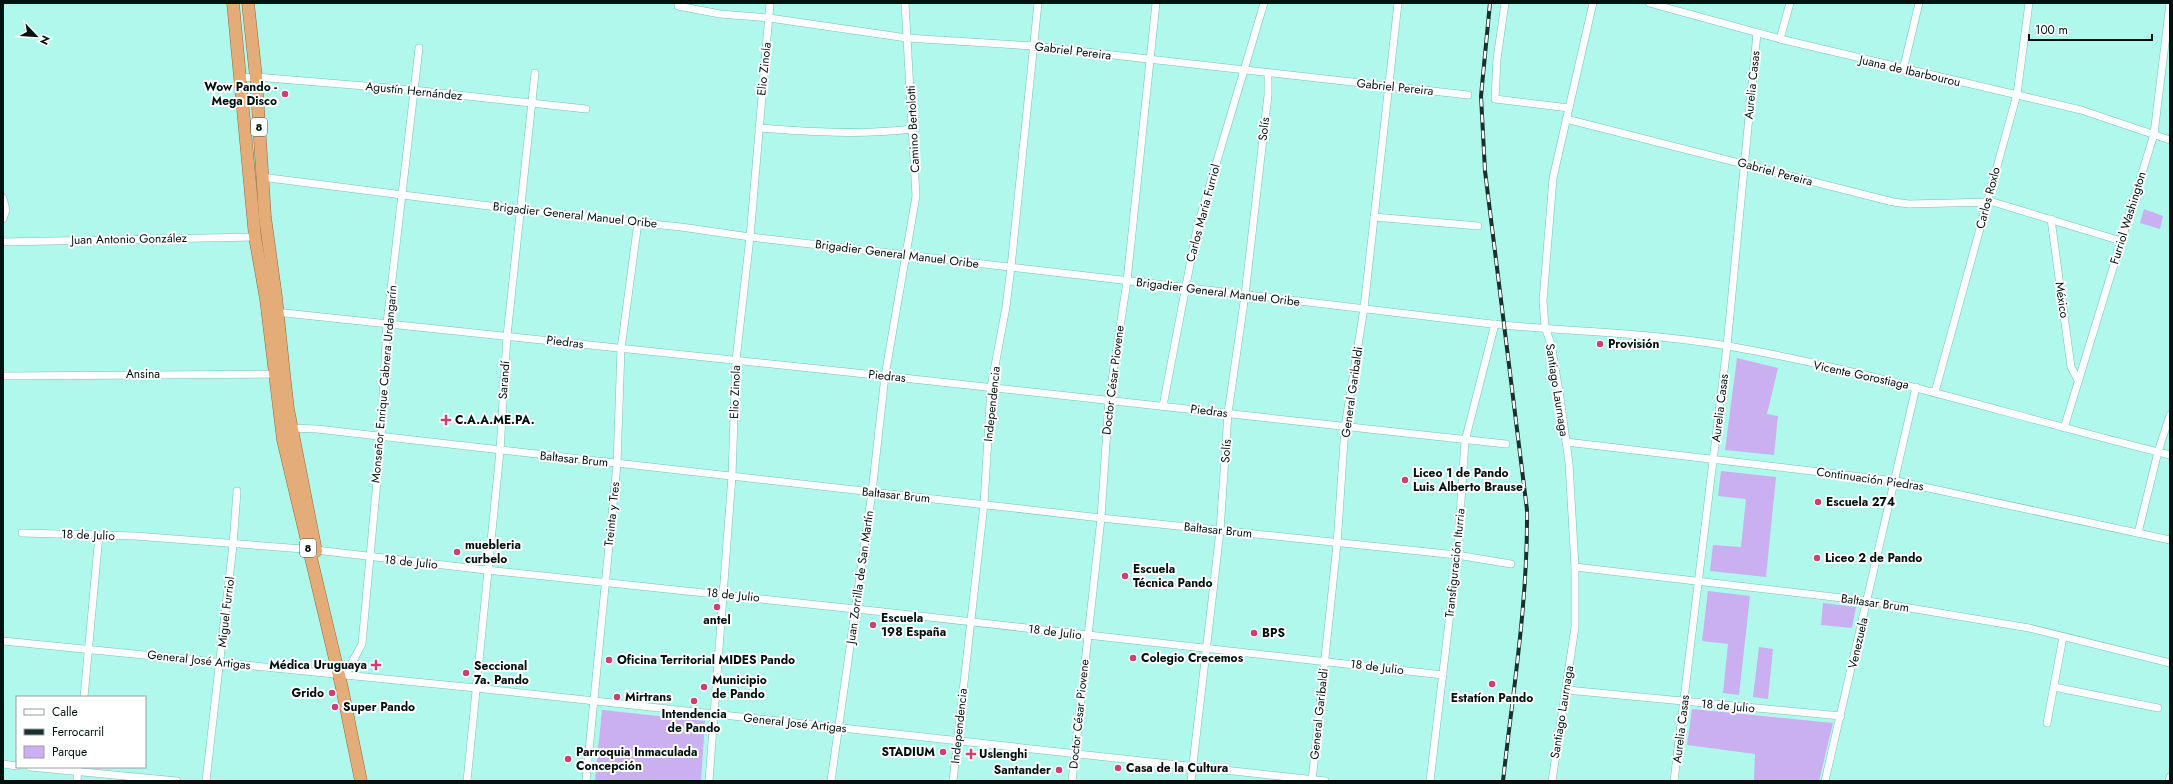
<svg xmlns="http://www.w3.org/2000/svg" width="2173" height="784" font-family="Jost,sans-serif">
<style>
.green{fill:#caaff1}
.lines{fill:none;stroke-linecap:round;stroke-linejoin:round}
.minor-casing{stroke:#79c1b6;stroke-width:8}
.trunk-casing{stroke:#90693d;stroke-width:13}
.minor{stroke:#fff;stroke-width:7}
.trunk{stroke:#e4ac78;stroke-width:12}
.rail-casing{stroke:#19312d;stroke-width:4}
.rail{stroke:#fff;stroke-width:2.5;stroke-dasharray:8;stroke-linecap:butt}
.poi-dot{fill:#cd4172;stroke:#fff;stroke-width:1.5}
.labels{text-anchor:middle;stroke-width:4;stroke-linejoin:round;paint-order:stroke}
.shield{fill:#fff;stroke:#4c5856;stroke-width:1}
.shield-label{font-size:11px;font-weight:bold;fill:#00110e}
.street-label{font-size:12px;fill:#00110e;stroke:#fff}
.poi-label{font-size:12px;font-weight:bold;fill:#00110e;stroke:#fff;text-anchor:start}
</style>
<rect width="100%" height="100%" fill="#aff8eb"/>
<g class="green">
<polygon points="2144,209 2163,216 2160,229 2140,223"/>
<polygon points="1737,358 1778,368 1767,414 1778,416 1774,455 1725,450"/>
<polygon points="1721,471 1776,477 1766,577 1710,571 1713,545 1741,547 1746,499 1718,496"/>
<polygon points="1708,591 1750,596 1739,695 1723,693 1728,644 1702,641"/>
<polygon points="1823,603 1856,607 1852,628 1821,625"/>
<polygon points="1759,647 1773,649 1768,699 1753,697"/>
<polygon points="1692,709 1833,723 1819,781 1754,781 1755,754 1687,745"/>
<polygon points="602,710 705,721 701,781 595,781"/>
</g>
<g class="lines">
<g class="minor-casing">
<g id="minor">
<polyline points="1505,3 1497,59 1495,99 1569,108"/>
<polyline points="1649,3 1780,39 2081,110 2170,140"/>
<polyline points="678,6 720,14 769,18 907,38 1033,46 1468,95"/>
<polyline points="1780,39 1790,3"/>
<polyline points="1903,70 1919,3"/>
<polyline points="241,78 256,77 413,90 586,109"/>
<polyline points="1566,119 1893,202 1909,204 1993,202 2121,241"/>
<path d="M759,128c52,4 102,7 154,1"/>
<path d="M261,177l260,33 160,17 69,10c244,28 489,56 733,86 81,9 164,9 245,23 150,26 294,73 442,109"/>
<polyline points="3,198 6,210 3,219"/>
<polyline points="1374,217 1478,226"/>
<polyline points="2051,219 2071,367 2078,380"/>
<polyline points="3,242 255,237"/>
<polyline points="275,312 885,376 1506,444"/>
<polyline points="3,376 277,374"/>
<polyline points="1935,392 2017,94 2029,3"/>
<polyline points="1163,406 1197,228 1264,3"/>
<polyline points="289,428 317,429 1101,518 1457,555 1511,564"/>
<polyline points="2064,428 2154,134 2170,3"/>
<polyline points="1566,442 1896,481 2170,540"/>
<polyline points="22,533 135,536 316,550 486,570 884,612 1443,675"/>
<polyline points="2138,533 2158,452 2170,415"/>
<polyline points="1575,567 1868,601 2029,628 2170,663"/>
<polyline points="3,641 476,688 1325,781"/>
<polyline points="346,674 362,644 381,437 387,323 419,48"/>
<polyline points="2054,687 2158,708"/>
<polyline points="1567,690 1841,716"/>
<polyline points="84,697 99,535"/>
<polyline points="2047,723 2063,637"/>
<polyline points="3,764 17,766"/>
<polyline points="30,767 177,781"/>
<polyline points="77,781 78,767"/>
<polyline points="206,781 233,545 237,491"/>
<polyline points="467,781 500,451 507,336 535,73"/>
<polyline points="586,781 617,464 621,349 638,222"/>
<polyline points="709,781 732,476 736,360 750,237 770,3"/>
<polyline points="831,781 872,492 885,376 916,196 905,3"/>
<polyline points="953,781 984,504 991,387 1006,307 1011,267 1038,3"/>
<polyline points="1072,781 1101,518 1109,400 1127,281 1156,3"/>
<polyline points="1191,781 1220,531 1228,413 1245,295 1268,95 1268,74"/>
<polyline points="1312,781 1337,544 1345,427 1364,308 1398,3"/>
<polyline points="1430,781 1458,546 1465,441 1495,324"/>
<polyline points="1552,781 1575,627 1575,567 1569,463 1560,397 1551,344 1545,327 1543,301 1553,178 1593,3"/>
<polyline points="1674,781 1727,346 1757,33"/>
<polyline points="1825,781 1916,387"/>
<polyline points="2169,781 2170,777"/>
</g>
</g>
<g class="trunk-casing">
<g id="trunk">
<polyline points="233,3 255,237 266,299 283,440 342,688 361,781"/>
<polyline points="248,3 256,77 265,217 276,297 284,374 288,409 316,551"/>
</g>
</g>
<use href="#minor" class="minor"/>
<use href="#trunk" class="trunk"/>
<g class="rail-casing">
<path id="rail" d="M1490,3l-9,93 4,75 42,339c1,91 -14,181 -24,271"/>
</g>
<use href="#rail" class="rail"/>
</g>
<g class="poi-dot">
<circle cx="285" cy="94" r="4"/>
<circle cx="1600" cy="344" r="4"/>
<path d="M444 414h4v4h4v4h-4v4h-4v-4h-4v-4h4z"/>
<circle cx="1405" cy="480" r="4"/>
<circle cx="1818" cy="502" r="4"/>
<circle cx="457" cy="552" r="4"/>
<circle cx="1817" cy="558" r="4"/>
<circle cx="1125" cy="576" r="4"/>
<circle cx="717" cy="607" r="4"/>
<circle cx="873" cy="625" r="4"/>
<circle cx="1254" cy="633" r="4"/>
<circle cx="1133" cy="658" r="4"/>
<circle cx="609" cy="660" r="4"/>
<path d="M374 659h4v4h4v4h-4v4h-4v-4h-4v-4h4z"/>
<circle cx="466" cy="673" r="4"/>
<circle cx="1492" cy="684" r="4"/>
<circle cx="704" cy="687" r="4"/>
<circle cx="332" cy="693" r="4"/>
<circle cx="617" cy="697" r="4"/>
<circle cx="694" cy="701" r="4"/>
<circle cx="335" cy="707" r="4"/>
<circle cx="943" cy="752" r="4"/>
<path d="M969 748h4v4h4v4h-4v4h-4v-4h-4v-4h4z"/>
<circle cx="568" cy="759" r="4"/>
<circle cx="1118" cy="768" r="4"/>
<circle cx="1059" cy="770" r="4"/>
</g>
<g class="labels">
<g class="shield">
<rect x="251" y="118" width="16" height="18" rx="3"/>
<rect x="300" y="539" width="16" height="18" rx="3"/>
</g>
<g class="shield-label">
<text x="259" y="131">8</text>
<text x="308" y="552">8</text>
</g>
<g class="street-label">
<text transform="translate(1073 51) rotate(7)" y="4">Gabriel Pereira</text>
<text transform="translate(764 69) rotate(-84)" y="4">Elio Zinola</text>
<text transform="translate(1910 71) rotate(13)" y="4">Juana de Ibarbourou</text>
<text transform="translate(1752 85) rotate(-84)" y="4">Aurelia Casas</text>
<text transform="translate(1395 87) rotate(6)" y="4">Gabriel Pereira</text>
<text transform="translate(414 91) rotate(6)" y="4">Agustín Hernández</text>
<text transform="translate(913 129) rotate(-93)" y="4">Camino Bertolotti</text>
<text transform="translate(1264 129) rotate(-83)" y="4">Solís</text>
<text transform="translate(1775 172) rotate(15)" y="4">Gabriel Pereira</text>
<text transform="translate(1988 198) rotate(-75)" y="4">Carlos Roxlo</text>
<text transform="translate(1203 213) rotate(-75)" y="4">Carlos María Furriol</text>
<text transform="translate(575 215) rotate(6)" y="4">Brigadier General Manuel Oribe</text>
<text transform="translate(2128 218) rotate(-73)" y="4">Furriol Washington</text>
<text transform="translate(129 239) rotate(-1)" y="4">Juan Antonio González</text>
<text transform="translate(897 254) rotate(7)" y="4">Brigadier General Manuel Oribe</text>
<text transform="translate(1218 292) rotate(7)" y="4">Brigadier General Manuel Oribe</text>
<text transform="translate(2062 300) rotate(82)" y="4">México</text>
<text transform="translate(565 342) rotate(7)" y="4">Piedras</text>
<text x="143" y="378">Ansina</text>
<text transform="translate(1861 375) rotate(12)" y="4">Vicente Gorostiaga</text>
<text transform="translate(887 376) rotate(6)" y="4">Piedras</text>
<text transform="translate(504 380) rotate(-86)" y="4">Sarandí</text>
<text transform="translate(1113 380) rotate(-83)" y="4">Doctor César Piovene</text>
<text transform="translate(384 384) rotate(-85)" y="4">Monseñor Enrique Cabrera Urdangarín</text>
<text transform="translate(1557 390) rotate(81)" y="4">Santiago Laurnaga</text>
<text transform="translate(735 392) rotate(-88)" y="4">Elio Zinola</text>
<text transform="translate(1352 392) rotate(-82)" y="4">General Garibaldi</text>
<text transform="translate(992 404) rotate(-84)" y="4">Independencia</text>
<text transform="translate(1720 408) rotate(-83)" y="4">Aurelia Casas</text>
<text transform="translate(1209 411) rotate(7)" y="4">Piedras</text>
<text transform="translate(1226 451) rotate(-86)" y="4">Solís</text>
<text transform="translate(574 459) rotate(6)" y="4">Baltasar Brum</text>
<text transform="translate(1870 479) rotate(8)" y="4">Continuación Piedras</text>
<text transform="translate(896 495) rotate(6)" y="4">Baltasar Brum</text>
<text transform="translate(612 514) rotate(-84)" y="4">Treinta y Tres</text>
<text transform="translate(1218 530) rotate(6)" y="4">Baltasar Brum</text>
<text transform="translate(88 535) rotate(2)" y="4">18 de Julio</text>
<text transform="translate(411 562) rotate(6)" y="4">18 de Julio</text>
<text transform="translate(1455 563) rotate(-84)" y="4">Transfiguración Iturria</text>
<text transform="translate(860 577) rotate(-82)" y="4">Juan Zorrilla de San Martín</text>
<text transform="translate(733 595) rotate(6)" y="4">18 de Julio</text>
<text transform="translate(1875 603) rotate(8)" y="4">Baltasar Brum</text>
<text transform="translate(226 612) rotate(-83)" y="4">Miguel Furriol</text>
<text transform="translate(1055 632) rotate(7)" y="4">18 de Julio</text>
<text transform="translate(1858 643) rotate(-77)" y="4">Venezuela</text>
<text transform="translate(199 660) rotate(6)" y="4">General José Artigas</text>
<text transform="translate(1377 667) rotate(7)" y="4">18 de Julio</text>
<text transform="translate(1728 706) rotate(5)" y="4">18 de Julio</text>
<text transform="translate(1562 712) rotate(-81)" y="4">Santiago Laurnaga</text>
<text transform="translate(1079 714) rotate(-84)" y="4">Doctor César Piovene</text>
<text transform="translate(1319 714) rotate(-84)" y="4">General Garibaldi</text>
<text transform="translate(795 723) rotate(6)" y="4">General José Artigas</text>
<text transform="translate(959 726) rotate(-84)" y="4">Independencia</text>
<text transform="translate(1681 729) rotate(-83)" y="4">Aurelia Casas</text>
</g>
<g class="poi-label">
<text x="277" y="91" text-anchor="end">Wow Pando -<tspan x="277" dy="14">Mega Disco</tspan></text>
<text x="1608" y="348">Provisión</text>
<text x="455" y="424">C.A.A.ME.PA.</text>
<text x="1413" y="477">Liceo 1 de Pando<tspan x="1413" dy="14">Luis Alberto Brause</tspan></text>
<text x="1826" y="506">Escuela 274</text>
<text x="465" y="549">muebleria<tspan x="465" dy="14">curbelo</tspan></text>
<text x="1825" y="562">Liceo 2 de Pando</text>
<text x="1133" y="573">Escuela<tspan x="1133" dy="14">Técnica Pando</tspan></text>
<text x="881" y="622">Escuela<tspan x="881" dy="14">198 España</tspan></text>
<text x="717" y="624" text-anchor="middle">antel</text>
<text x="1262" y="637">BPS</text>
<text x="1141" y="662">Colegio Crecemos</text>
<text x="617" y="664">Oficina Territorial MIDES Pando</text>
<text x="367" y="669" text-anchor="end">Médica Uruguaya</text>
<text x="474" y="670">Seccional<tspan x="474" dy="14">7a. Pando</tspan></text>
<text x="712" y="684">Municipio<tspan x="712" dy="14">de Pando</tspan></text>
<text x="324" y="697" text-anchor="end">Grido</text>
<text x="625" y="701">Mirtrans</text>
<text x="1492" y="702" text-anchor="middle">Estatíon Pando</text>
<text x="343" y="711">Super Pando</text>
<text x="694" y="718" text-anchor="middle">Intendencia<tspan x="694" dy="14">de Pando</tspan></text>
<text x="576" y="756">Parroquia Inmaculada<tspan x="576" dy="14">Concepción</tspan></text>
<text x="935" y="756" text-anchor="end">STADIUM</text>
<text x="979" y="758">Uslenghi</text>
<text x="1126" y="772">Casa de la Cultura</text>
<text x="1051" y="774" text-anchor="end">Santander</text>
</g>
</g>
<rect width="2173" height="784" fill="none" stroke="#00110e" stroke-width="8"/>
<rect x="16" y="696" width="130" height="72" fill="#ffffff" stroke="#99a09f"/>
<rect x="24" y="709" width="20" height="6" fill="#ffffff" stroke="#99a09f"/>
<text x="52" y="716" font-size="12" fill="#00110e">Calle</text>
<rect x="24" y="729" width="20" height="6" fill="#19312d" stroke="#99a09f"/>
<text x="52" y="736" font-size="12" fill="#00110e">Ferrocarril</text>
<rect x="24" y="746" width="20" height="12" fill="#caaff1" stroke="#99a09f"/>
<text x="52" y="756" font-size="12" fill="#00110e">Parque</text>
<g transform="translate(36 36) rotate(115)" stroke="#ffffff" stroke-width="3" paint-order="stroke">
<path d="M0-3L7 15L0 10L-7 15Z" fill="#00110e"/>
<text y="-6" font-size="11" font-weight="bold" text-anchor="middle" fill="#00110e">N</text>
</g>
<path d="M2029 34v6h123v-6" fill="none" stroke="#00110e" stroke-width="2"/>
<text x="2035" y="34" font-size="12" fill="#00110e" stroke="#ffffff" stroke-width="3" paint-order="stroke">100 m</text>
</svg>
